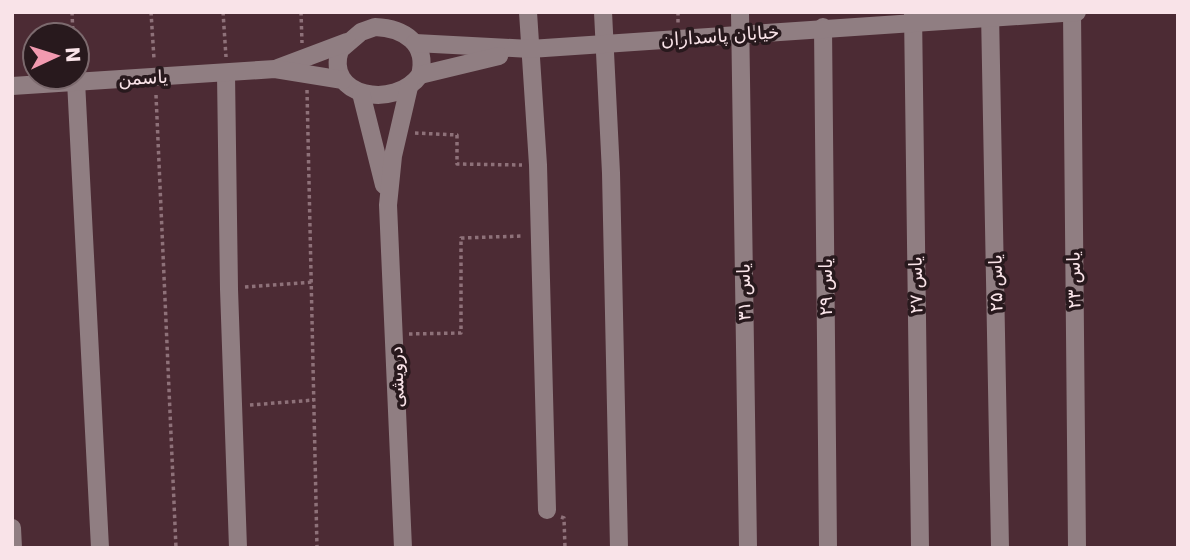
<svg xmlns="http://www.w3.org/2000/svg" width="1190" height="560" font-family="'DejaVu Sans','Noto Naskh Arabic',sans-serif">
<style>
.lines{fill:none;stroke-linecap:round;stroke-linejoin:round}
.path{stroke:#8e7179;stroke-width:3.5;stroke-dasharray:3.5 3.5;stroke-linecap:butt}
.minor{stroke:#907e82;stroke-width:18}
.labels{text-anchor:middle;stroke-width:7;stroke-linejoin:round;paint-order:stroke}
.street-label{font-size:18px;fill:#f9e3e8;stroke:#28191d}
</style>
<rect width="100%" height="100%" fill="#4c2b34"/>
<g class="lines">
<g class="path">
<polyline points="72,12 73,35"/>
<polyline points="151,12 154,59"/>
<polyline points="223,12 226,57"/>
<polyline points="301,12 302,43"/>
<polyline points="678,12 678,24"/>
<polyline points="307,90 317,548"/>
<polyline points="156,95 176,548"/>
<polyline points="415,133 457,135 457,164 522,165"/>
<polyline points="245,287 313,282"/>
<polyline points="409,334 461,333 461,238 523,236"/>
<polyline points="250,405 314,400"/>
<polyline points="561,517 564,518 565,548"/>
</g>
<g class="minor">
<polyline points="528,12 538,165 547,510"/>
<polyline points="603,12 611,173 619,548"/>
<polyline points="740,12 748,548"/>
<polyline points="913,12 920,548"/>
<polyline points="990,12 1000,548"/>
<polyline points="1072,12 1077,548"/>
<path d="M375,27c29,1 53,17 45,48 -25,35 -96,22 -80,-25l21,-18z"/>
<polyline points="823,27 828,548"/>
<polyline points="415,43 530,49 1077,12"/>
<polyline points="278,68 347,42"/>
<polyline points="226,74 229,289 238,548"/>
<polyline points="420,75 499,56"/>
<polyline points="76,81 100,548"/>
<polyline points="12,86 275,69 343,80"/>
<polyline points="361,93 384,185"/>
<polyline points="12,528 13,548"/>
<polyline points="403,548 388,205 393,156 409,87"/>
</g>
</g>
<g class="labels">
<g class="street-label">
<text transform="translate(720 36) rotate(-4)" y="6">خیابان پاسداران</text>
<text transform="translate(143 78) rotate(-3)" y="6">یاسمن</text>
<text transform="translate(1074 280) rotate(-91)" y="6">یاس ۲۳</text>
<text transform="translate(996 283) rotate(-91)" y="6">یاس ۲۵</text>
<text transform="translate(916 285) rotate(-91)" y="6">یاس ۲۷</text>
<text transform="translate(826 287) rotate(-90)" y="6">یاس ۲۹</text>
<text transform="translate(744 292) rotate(-91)" y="6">یاس ۳۱</text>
<text transform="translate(397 377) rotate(-92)" y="6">درویشی</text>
</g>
</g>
<rect width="1190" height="560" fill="none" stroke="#f9e3e8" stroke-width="28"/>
<g transform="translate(56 56) rotate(86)"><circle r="33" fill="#28191d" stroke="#7c6a6e" stroke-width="2"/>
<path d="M0-5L12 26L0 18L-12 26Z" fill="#f29ab0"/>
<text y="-10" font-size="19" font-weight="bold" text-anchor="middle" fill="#f9e3e8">N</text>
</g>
</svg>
